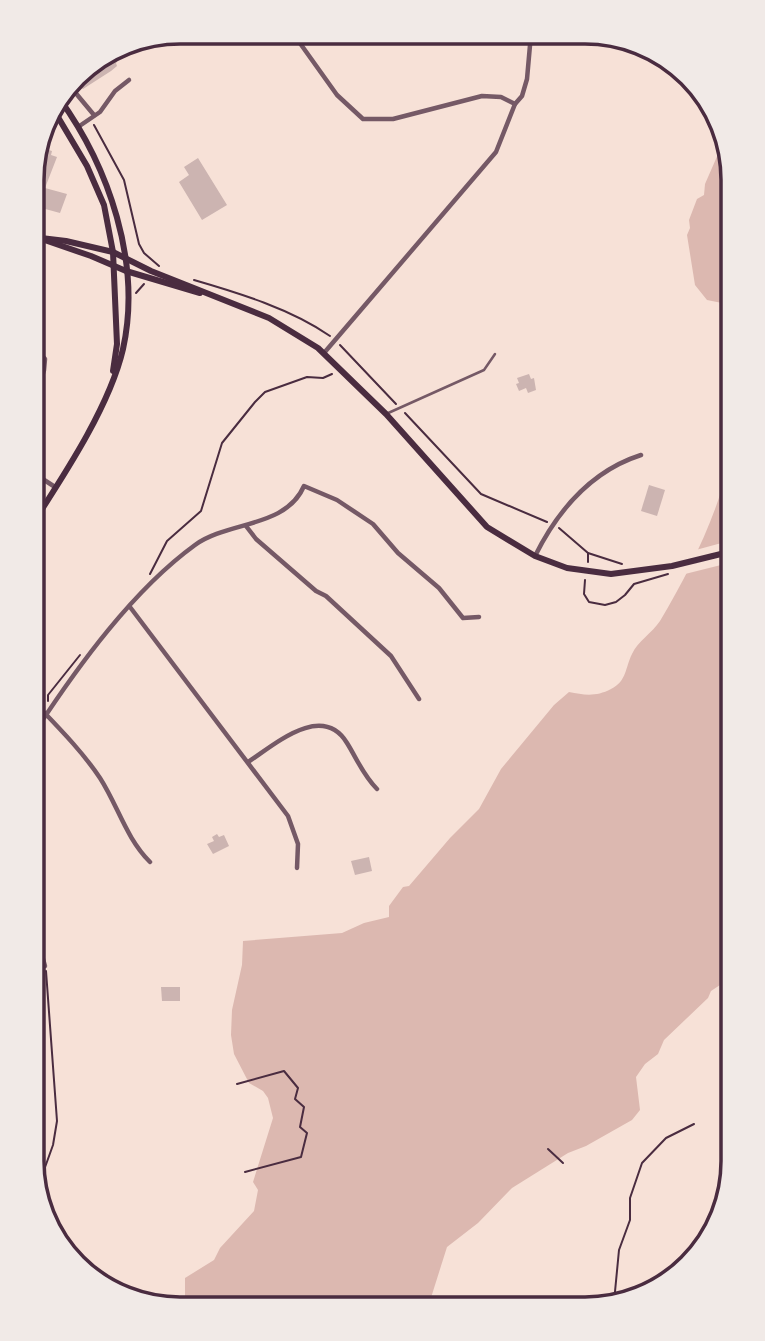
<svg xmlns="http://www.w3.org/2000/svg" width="765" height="1341" font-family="Karla,sans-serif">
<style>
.water{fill:#dcb8b0}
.pier{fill:#f7e1d7}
.building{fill:#ccb4b1}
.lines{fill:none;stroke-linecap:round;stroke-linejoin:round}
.path{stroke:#4a2c40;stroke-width:2}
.service{stroke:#755966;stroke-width:2.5}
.minor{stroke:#755966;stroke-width:4.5}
.secondary{stroke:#4a2c40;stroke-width:6}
.rim{fill:none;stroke:#4a2c40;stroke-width:3.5}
</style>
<rect width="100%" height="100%" fill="#f7e1d7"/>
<g class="water">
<polygon points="726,140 727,304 707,300 695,285 687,235 690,228 689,220 697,199 704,195 705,184 722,145"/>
<path d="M728,468l4,509 -21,14 -3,7 -44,42 -6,14 -13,10 -9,13 4,33 -8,10 -46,26 -18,7 -56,35 -34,35 -31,24 -18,57 -246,4 2,-4v-26l29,-18 6,-12 34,-37 4,-21 -5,-8 20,-64 -5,-20 -5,-7 -14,-8 -15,-29 -3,-19 1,-25 10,-45 1,-24 99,-8 22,-10 25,-6v-11l14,-19 6,-1 41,-48 29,-29 22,-40 53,-64 15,-13c15,3 27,5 42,-3 16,-8 14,-21 21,-35 6,-13 20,-21 28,-33 28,-47 54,-99 68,-153z"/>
</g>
<polygon class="pier" points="729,541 729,563 681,575 692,551"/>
<g class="building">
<polygon points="121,44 125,53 116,63 117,66 111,71 83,89 72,81 82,68 82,72 86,71 85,69 98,58 101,59"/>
<polygon points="39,147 52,151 51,155 57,157 45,188 67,194 60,213 38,207 39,204 33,202 33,182 37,167 33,166"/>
<polygon points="198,158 227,205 202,220 179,182 189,175 184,167"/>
<polygon points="529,374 531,379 534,378 536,390 528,393 526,388 519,391 516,384 519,383 517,378"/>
<polygon points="649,485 665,490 657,516 641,511"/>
<polygon points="217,834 219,837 224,835 229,846 213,854 207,844 214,841 212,837"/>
<polygon points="369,857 372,871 355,875 351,861"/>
<polygon points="161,987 180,987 180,1001 162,1001"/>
</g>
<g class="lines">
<g class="path">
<polyline points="94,125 124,180 139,244 144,253 159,266"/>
<path d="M194,280c45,13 97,29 136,56"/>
<polyline points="136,293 144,284"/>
<polyline points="340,345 396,404"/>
<polyline points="405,413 481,494 547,522"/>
<polyline points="559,528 588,553 622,564"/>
<polyline points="588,562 588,553"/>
<polyline points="150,574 167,541 201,511 222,443 255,402 265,392 307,377 323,378 332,374"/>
<polyline points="585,580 584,594 589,602 605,605 616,602 625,595 634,584 668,574"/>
<polyline points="48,701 48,695 80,655"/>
<polyline points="237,1084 284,1071 298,1088 295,1099 304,1107 300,1127 307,1133 301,1157 245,1172"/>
<polyline points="548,1149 563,1163"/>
<polyline points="39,1184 53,1145 57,1121 46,971"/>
<polyline points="614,1302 619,1250 630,1220 630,1198 642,1163 666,1138 694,1124"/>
</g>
<polyline class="service" points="386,414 484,370 495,354"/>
<g class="minor">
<polyline points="292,32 337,95 363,119 393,119 482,96 501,97 515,104"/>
<polyline points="69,85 94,115"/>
<polyline points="78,127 100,112 115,91 129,80"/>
<polyline points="34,346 45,359 44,370 34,403"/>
<polyline points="324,353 496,152 515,104 522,96 527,79 531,34"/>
<polyline points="35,474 55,487"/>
<polyline points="246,526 256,539 316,591 326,596 391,656 419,699"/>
<path d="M535,556c23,-46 56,-85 106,-101"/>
<polyline points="130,607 288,816 298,844 297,868"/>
<path d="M36,704c22,23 46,47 64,74 18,28 26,60 50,84"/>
<path d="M36,730c42,-64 97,-140 159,-185 33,-24 91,-17 109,-59l33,14 36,24 25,29 41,35 24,30 16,-1"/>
<path d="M248,762c26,-17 74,-60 99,-19 10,16 16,32 30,46"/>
<polyline points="38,941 45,966"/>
</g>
<g class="secondary">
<polyline points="52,107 87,166 104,205 113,252 117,344 113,371"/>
<polyline points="33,236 91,256 126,271 200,293"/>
<polyline points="41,238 66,241 113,252 151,271 269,318 318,348 386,414 487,527 535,556 567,568 611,574 672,566 729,552"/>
<path d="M35,520c31,-48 75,-115 88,-171 19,-86 -14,-182 -64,-251"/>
</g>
</g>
<path d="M0 0H765V1341H0ZM180 44H585A136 136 0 0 1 721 180V1161A136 136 0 0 1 585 1297H180A136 136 0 0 1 44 1161V180A136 136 0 0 1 180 44Z" fill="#f1eae7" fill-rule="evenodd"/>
<path class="rim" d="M180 44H585A136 136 0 0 1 721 180V1161A136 136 0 0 1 585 1297H180A136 136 0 0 1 44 1161V180A136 136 0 0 1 180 44Z"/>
</svg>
